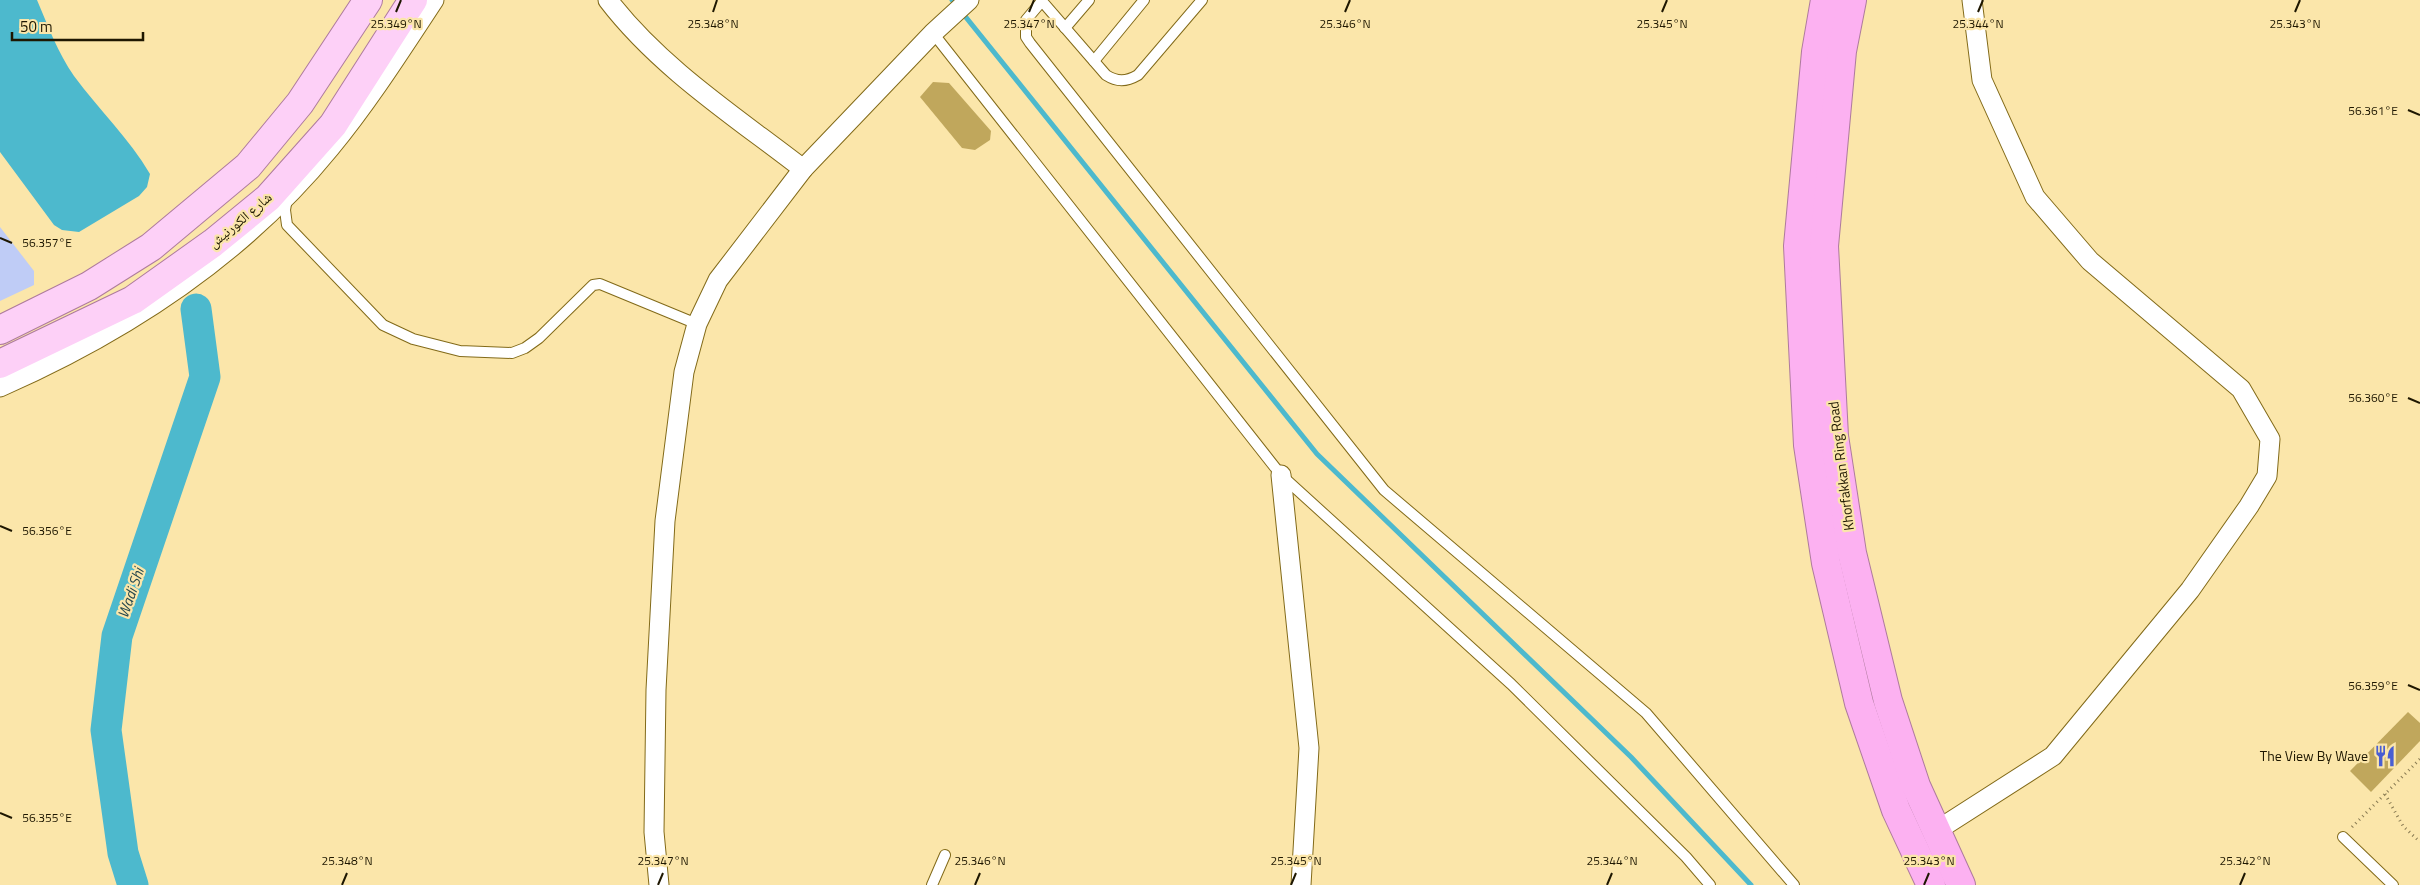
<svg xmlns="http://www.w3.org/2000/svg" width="2420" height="885" font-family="'Titillium Web','Noto Naskh Arabic',sans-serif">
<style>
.green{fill:#bfccf6}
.water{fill:#4db9cd}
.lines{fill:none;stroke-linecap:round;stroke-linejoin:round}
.stream{stroke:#4db9cd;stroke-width:5}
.river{stroke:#4db9cd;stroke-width:31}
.building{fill:#c0a75c}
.lane-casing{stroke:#826a19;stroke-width:12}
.street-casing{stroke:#826a19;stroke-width:21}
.primary-casing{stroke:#ae7b9d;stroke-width:30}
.highway-casing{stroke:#ae7b9d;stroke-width:30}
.path{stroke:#887a52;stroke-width:3;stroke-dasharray:1 4;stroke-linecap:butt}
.lane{stroke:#fff;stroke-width:10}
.street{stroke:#fff;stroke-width:19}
.primary{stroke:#fdd0f7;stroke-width:28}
.highway{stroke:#fcb1f1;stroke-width:28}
.ticks{fill:none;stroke:#1e1701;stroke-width:2}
.labels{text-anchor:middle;stroke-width:4.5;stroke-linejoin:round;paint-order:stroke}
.street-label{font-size:14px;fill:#1e1701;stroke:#fbe6aa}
.poi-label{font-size:14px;fill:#1e1701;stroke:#fbe6aa;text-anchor:end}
.water-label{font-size:15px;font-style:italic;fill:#27484e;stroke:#fbe6aa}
.ticks-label{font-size:12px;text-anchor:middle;fill:#1e1701;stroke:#fbe6aa;stroke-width:4.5;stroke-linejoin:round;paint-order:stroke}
</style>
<rect width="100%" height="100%" fill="#fbe6aa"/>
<polygon class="green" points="0,227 34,271 34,285 0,301"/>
<path class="water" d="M0,0h37c11,26 21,53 37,76 25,34 55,62 76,98l-3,13 -8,9 -60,36 -17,-2 -8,-5 -54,-73z"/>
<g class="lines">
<polyline class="stream" points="952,0 1317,454 1631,757 1751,885"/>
<polyline class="river" points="133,885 123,853 106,730 117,636 205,377 196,309"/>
</g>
<g class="building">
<polygon points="933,82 949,83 991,131 990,140 975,150 962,148 920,97"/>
<polygon points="2408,712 2420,723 2420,741 2371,792 2350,771"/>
</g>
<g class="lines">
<g class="lane-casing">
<g id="lane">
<path d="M1041,0l65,75c11,7 20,7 32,0l64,-75"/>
<polyline points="1042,1 1026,20 1026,37 1030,43 1384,490 1646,713 1794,885"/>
<polyline points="1065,28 1089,0"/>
<polyline points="933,33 1281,475 1511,684 1686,857 1710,885"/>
<polyline points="1094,61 1144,0"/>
<polyline points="287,198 285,210 287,225 383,325 413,339 460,351 512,353 525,348 539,338 593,285 600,284 697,324"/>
<polyline points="2343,837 2393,885"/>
<polyline points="932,885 945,855"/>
</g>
</g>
<g class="street-casing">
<g id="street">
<path d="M608,0c52,68 128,117 195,169"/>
<path d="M0,387c125,-55 243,-132 330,-239 38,-46 71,-98 104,-148"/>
<polyline points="1281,475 1309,748 1301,885"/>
<polyline points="1936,831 2053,756 2190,590 2249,506 2267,476 2270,439 2241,389 2090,261 2035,197 1982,80 1972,0"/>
<polyline points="659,885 654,832 656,690 665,521 684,372 697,324 718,280 803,169 933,33 969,0"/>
</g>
</g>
<g class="primary-casing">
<g id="primary">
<polyline points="0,330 89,286 151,247 248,166 300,103 368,0"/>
<polyline points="0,364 133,300 213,243 268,198 333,125 413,0"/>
</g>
</g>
<g class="highway-casing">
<g id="highway">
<polyline points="1825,0 1816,52 1798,246 1808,445 1826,563 1859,703 1896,810 1931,885"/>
<polyline points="1852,0 1842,51 1824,246 1834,436 1852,553 1888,701 1916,786 1961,885"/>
</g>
</g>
<g class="path">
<polyline points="2385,794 2403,826 2420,842"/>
<polyline points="2352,827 2420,759"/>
</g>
<use href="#lane" class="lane"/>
<use href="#street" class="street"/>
<use href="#primary" class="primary"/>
<use href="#highway" class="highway"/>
</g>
<path class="ticks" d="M396,12l5,-12M713,12l4,-12M1029,12l5,-12M1345,12l5,-12M1662,12l5,-12M1978,12l5,-12M2295,12l5,-12M2408,110l12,5M0,238l12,5M2408,398l12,5M0,526l12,5M2408,685l12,5M0,813l12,5M342,885l5,-12M658,885l5,-12M975,885l5,-12M1291,885l5,-12M1607,885l5,-12M1924,885l5,-12M2240,885l5,-12"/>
<defs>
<g id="restaurant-bare" transform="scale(1.725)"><path d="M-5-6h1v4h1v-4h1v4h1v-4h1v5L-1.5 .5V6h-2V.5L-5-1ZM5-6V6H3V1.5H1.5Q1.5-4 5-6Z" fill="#495ed2" stroke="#fbe6aa" stroke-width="2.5" paint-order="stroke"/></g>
</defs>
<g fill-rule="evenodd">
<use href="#restaurant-bare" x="2385" y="756"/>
</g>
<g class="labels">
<g class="street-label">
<text transform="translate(240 220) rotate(-40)" y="5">شارع الكورنيش</text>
<text transform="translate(1841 466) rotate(-97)" y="5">Khorfakkan Ring Road</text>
</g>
<g class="poi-label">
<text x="2368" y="761">The View By Wave</text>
</g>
<g class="water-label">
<text transform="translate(131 593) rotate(-71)" y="5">Wadi Shi</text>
</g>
</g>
<g class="ticks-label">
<text x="396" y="28">25.349°N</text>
<text x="713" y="28">25.348°N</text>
<text x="1029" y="28">25.347°N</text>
<text x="1345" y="28">25.346°N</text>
<text x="1662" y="28">25.345°N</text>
<text x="1978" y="28">25.344°N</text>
<text x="2295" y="28">25.343°N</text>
<text x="2373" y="115">56.361°E</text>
<text x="47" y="247">56.357°E</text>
<text x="2373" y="402">56.360°E</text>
<text x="47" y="535">56.356°E</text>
<text x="2373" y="690">56.359°E</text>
<text x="47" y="822">56.355°E</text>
<text x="347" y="865">25.348°N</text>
<text x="663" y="865">25.347°N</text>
<text x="980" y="865">25.346°N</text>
<text x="1296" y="865">25.345°N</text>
<text x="1612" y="865">25.344°N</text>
<text x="1929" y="865">25.343°N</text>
<text x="2245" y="865">25.342°N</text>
</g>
<path d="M12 32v8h131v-8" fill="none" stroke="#1e1701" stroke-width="2.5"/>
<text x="20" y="32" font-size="15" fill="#1e1701" stroke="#fbe6aa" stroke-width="4" paint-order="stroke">50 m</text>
</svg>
